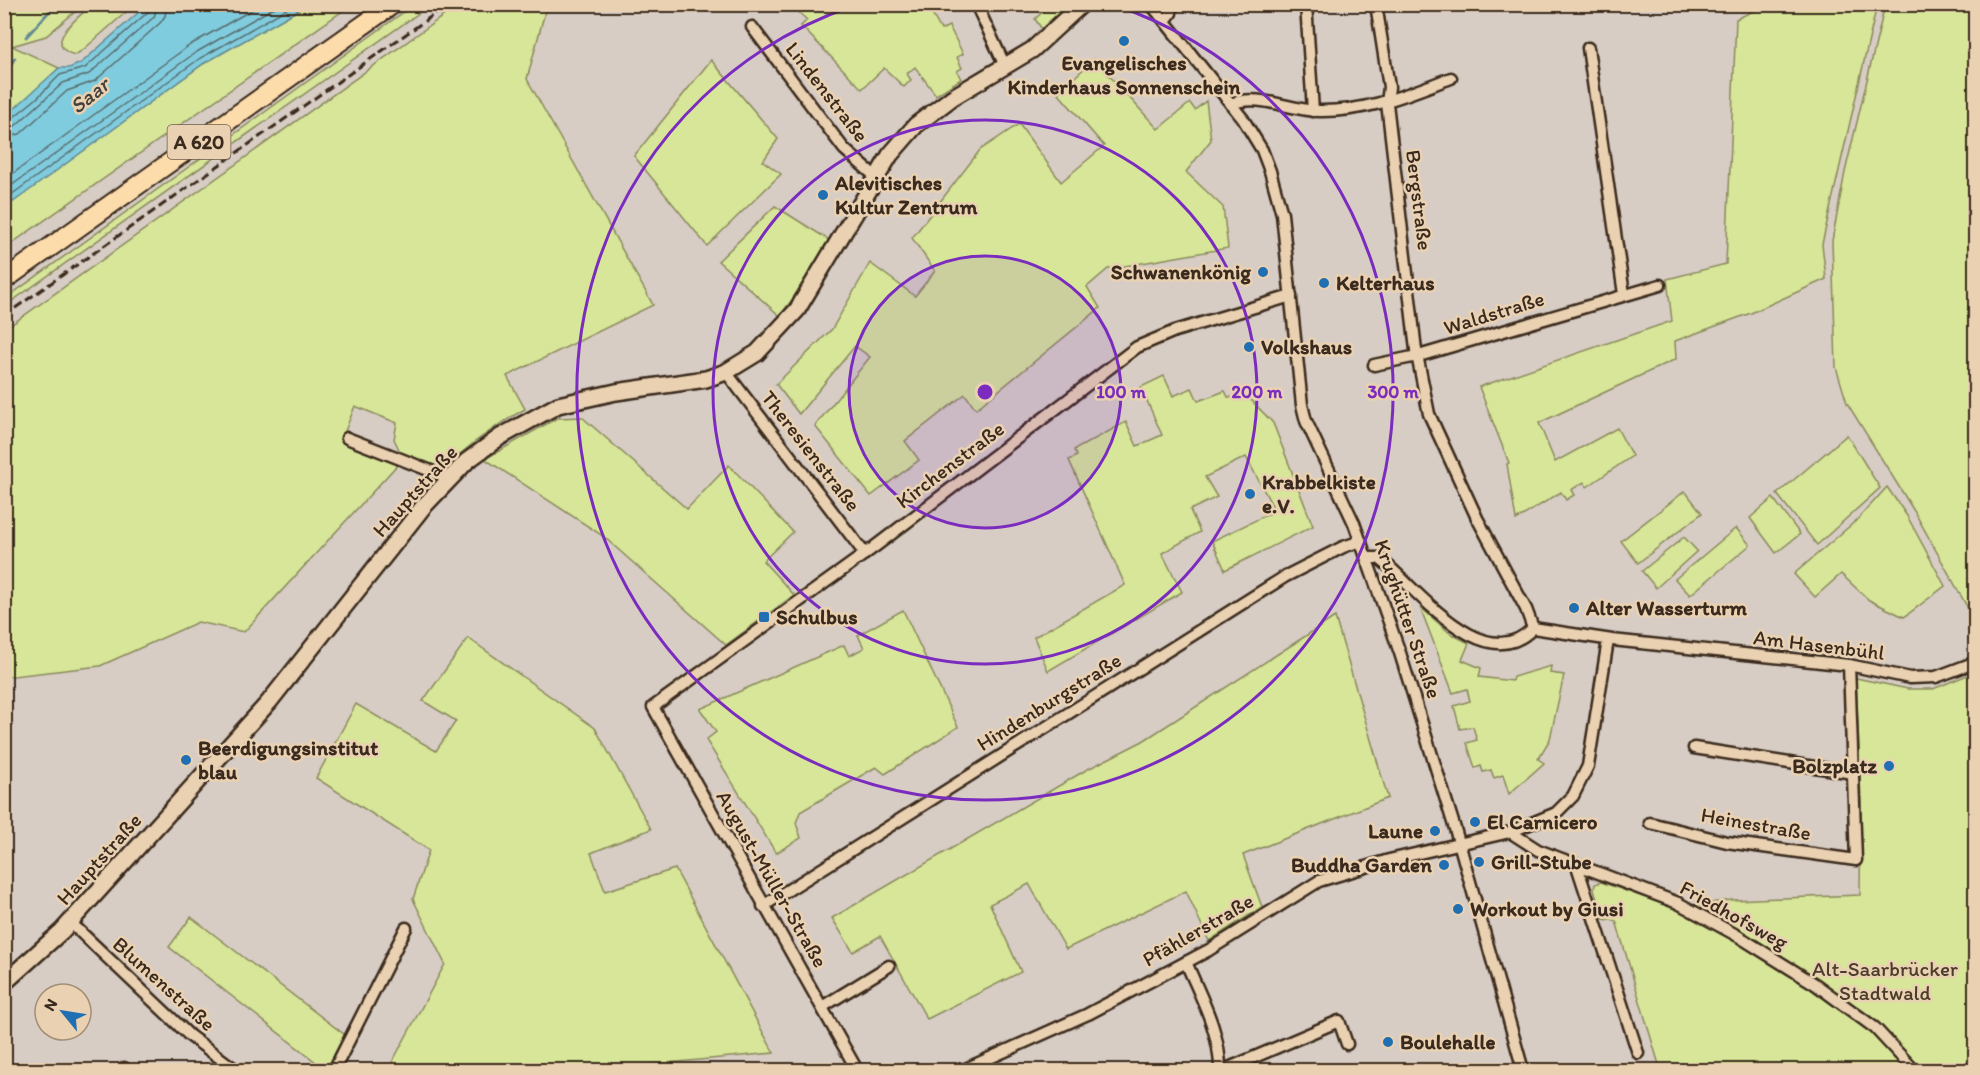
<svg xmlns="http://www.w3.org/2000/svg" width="1980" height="1075" font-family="Itim,sans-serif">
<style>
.green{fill:#d7e699;stroke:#89885c;stroke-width:1.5}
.water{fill:#80ccdf;stroke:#648b92;stroke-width:1.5}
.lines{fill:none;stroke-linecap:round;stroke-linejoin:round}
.shore{stroke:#576b6b;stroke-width:1.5}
.stream{stroke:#648b92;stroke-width:3}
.street-casing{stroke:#3b2a1e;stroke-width:15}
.secondary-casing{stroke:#3b2a1e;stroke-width:20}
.highway-casing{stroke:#3b2a1e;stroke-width:22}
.street{stroke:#e9d1b1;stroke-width:10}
.secondary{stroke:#e9d1b1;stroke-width:15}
.highway{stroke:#fddcac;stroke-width:18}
.rail{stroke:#3b2a1e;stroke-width:3;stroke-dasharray:9 4.5;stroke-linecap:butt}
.ring{fill:none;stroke:#7b2cbf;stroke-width:3}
.poi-dot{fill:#1f6fb2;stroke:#e9d1b1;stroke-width:2}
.labels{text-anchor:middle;stroke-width:5;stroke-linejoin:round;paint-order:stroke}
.shield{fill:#e9d1b1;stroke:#6f5c4a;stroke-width:1.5}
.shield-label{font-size:20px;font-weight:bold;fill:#3b2a1e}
.poi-label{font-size:21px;font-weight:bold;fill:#3b2a1e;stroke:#e9d1b1;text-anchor:start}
.street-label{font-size:21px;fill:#3b2a1e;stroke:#e9d1b1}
.park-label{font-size:21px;fill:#4b3d2a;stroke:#e9d1b1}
.water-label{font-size:22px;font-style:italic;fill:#45423b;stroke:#e9d1b1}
.centre{fill:#7b2cbf;stroke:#e9d1b1;stroke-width:3}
.ring-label{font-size:18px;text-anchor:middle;font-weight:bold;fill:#7b2cbf;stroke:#e9d1b1;stroke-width:5;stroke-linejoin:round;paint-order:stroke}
</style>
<rect width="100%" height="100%" fill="#d7cdc4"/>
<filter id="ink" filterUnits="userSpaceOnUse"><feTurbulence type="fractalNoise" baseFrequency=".0167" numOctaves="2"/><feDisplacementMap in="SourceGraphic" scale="12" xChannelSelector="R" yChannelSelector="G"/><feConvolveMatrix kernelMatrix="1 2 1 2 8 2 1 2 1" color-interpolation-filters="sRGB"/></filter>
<g filter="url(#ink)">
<g class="green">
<path d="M93,4l41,1 -51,45 -8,5c-36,-10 6,-40 18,-51z"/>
<polygon points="415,4 430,5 5,306 5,299"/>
<path d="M460,4l90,1 -4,3 -19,71 126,226 -146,71 18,33c-32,18 -58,37 -84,62l-39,-15 -8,-17 3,-16 -42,-17 -14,35 58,22 -155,169 -46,-10 -98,44 -95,11 -1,-347z"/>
<polygon points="5,5 83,5 46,36 12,46 59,68 33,94 5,117"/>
<polygon points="307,5 351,5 5,248 4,208 203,64"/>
<polygon points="791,5 927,5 941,30 949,26 963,54 957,57 962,68 957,71 961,79 936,95 915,67 907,74 911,80 904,87 884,68 862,89 801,26 807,20"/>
<polygon points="1050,5 1072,5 1044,32 1035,19"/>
<polygon points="1787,5 1877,5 1822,244 1826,279 1751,313 1675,341 1676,359 1539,423 1555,462 1617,428 1632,456 1587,487 1584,482 1571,490 1574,495 1566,500 1561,492 1516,520 1507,464 1509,463 1479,387 1672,321 1667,279 1726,264 1736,19 1760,8 1787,7"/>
<polygon points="1885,5 1975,5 1975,621 1914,511 1847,403 1836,367 1832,241 1845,172"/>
<polygon points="1094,59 1158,129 1190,103 1195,110 1206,101 1211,140 1186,172 1223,207 1228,248 1108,269 1087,287 1100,308 976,409 965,394 905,441 919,460 871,496 815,426 870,357 855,346 799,414 776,384 832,329 870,263 915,296 935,271 912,238 980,150 1019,124 1061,182 1104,146 1058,93"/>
<polygon points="711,60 778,139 763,161 781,174 707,246 634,156"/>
<polygon points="775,206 829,240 804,283 780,316 718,261"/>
<polygon points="1164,376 1173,396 1192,388 1198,401 1225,391 1228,397 1251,400 1273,423 1313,526 1225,570 1212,541 1275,511 1246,457 1205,477 1217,497 1190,510 1200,532 1162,553 1182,592 1048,671 1034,637 1125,585 1069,460 1077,456 1074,450 1126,422 1137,446 1162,435 1141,387"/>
<polygon points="582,417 687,509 729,465 793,532 763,561 794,595 726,645 603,536 485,459 557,418"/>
<polygon points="1847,435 1880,488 1817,545 1777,494"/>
<polygon points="1887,487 1907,516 1945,586 1904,617 1869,600 1841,574 1815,597 1794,574 1858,519"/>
<polygon points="1685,491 1702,513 1638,563 1621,541"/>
<polygon points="1773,498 1800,534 1776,553 1750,518"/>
<polygon points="1736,528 1750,545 1690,595 1675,579"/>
<polygon points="1684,537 1697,551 1656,588 1642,571"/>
<polygon points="1420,607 1451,634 1469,643 1462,660 1481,668 1479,677 1512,681 1513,677 1551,666 1550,673 1564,675 1550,739 1538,759 1544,763 1509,794 1503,775 1494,778 1491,770 1483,772 1481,766 1475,768 1467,743 1477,740 1473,727 1460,729 1454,706 1470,701 1467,689 1453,693"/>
<polygon points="903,610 958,727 885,774 876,767 800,812 796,823 801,838 776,853 706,740 716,732 700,709 844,645 849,656 864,648 858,635"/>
<polygon points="1335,617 1388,798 1243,855 1262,907 1209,941 1186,891 1066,949 1029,884 990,904 1021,972 927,1019 880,936 853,952 832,918 1086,770 1143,741"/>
<polygon points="468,638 595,728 651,829 591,853 605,891 675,869 774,1053 592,1070 413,1070 389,1068 445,964 413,899 429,850 316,778 356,704 436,751 456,721 423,701"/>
<polygon points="1975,672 1975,1070 1653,1070 1660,1068 1616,921 1603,919 1594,889 1595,884 1601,882 1674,908 1732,900 1860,895 1861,801 1856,678 1908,689 1933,689"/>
<polygon points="191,917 345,1035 326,1070 169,947"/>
</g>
<polygon class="water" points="147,5 307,5 203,64 5,208 5,117 59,68 69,68 81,63"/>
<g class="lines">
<g class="shore">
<polyline points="4,122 10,120 36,99 60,75 85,68 149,11 151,4"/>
<polyline points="4,129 15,126 63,83 89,74 154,17 158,4"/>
<polyline points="4,138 20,134 67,91 95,81 160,23 165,16 167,4"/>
<polyline points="4,180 190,45 262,4"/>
<polyline points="4,191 195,53 280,4"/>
<polyline points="4,200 199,59 295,4"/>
</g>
<g class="stream">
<polyline points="26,37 56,4"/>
<polyline points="4,74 15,58"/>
</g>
<g class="street-casing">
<g id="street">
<polyline points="976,4 1006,68"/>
<polyline points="1151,4 1243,119 1262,150 1270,171 1282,214 1302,405 1306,421 1354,523 1400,653 1456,832 1523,1070"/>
<polyline points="1306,4 1313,111"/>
<polyline points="1376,4 1389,87 1387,103 1416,350 1429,414 1477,518 1526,609 1533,628"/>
<polyline points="1165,21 1171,13 1172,4"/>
<polyline points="752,27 844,149 876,177"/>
<polyline points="1588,48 1624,294"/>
<path d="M1231,104c29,-12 61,8 91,7 49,0 85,-17 129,-33"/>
<polyline points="1374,365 1422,355 1660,285"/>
<polyline points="726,372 865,554"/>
<polyline points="347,438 449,478"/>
<path d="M1367,558h12c37,29 105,121 154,70l79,12 237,25 61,13 26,-1 40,-15"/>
<polyline points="1694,748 1853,773"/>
<polyline points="1650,823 1727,842 1856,860 1849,665"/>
<polyline points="1510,832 1538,850 1678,903 1738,936 1815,984 1875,1028 1914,1070"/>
<polyline points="1577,866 1638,1053"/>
<polyline points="763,906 1286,576 1343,547 1361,541"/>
<polyline points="70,922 190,1036 236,1070"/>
<path d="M1186,962c15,36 34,69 34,108"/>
<polyline points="822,1007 889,966"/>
<polyline points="123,1070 124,1068"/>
<polyline points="334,1070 406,928"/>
<polyline points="857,1070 653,707 873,548 1137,347 1175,331 1291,296"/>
<polyline points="963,1070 1088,1014 1209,950 1319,881 1389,860 1510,832 1556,813 1573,796 1588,766 1608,640"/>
<polyline points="1224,1070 1339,1021 1347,1044"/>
</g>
</g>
<g class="secondary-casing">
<polyline id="secondary" points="4,983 62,931 269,702 423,507 467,461 500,437 558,405 616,392 706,379 726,372 757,353 797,310 890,155 916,125 953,97 1032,50 1082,4"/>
</g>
<g class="highway-casing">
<polyline id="highway" points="4,280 393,4"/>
</g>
<use href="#street" class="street"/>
<use href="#secondary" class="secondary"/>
<use href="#highway" class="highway"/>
<polyline class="rail" points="4,316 449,4"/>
</g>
</g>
<circle cx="985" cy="392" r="136" fill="#7b2cbf" fill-opacity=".12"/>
<g class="ring">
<circle cx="985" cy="392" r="136"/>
<circle cx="985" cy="392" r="272"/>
<path d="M1114 5A408 408 0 1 1 856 5"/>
</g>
<g class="poi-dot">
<circle cx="1124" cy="41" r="6"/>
<circle cx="823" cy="195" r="6"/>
<circle cx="1263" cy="272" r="6"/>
<circle cx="1324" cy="283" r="6"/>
<circle cx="1249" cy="347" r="6"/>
<circle cx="1250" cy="494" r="6"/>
<circle cx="1574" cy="608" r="6"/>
<rect x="758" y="611" width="12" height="12" rx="3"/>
<circle cx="186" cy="760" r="6"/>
<circle cx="1889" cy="766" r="6"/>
<circle cx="1475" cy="822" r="6"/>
<circle cx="1435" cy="831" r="6"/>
<circle cx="1479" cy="862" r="6"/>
<circle cx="1444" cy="865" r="6"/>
<circle cx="1458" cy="909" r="6"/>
<circle cx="1388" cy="1042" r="6"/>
</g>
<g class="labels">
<rect class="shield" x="167.5" y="125" width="63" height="34" rx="4.5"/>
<g class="shield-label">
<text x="199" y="149">A 620</text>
</g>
<g class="poi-label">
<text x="1124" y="70" text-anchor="middle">Evangelisches<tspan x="1124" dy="24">Kinderhaus Sonnenschein</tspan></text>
<text x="835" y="190">Alevitisches<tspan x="835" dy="24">Kultur Zentrum</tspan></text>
<text x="1251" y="279" text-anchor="end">Schwanenkönig</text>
<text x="1336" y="290">Kelterhaus</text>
<text x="1261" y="354">Volkshaus</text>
<text x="1262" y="489">Krabbelkiste<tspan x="1262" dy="24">e.V.</tspan></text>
<text x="1586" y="615">Alter Wasserturm</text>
<text x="776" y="624">Schulbus</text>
<text x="198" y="755">Beerdigungsinstitut<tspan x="198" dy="24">blau</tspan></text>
<text x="1877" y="773" text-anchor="end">Bolzplatz</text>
<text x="1487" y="829">El Carnicero</text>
<text x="1423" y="838" text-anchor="end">Laune</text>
<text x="1491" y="869">Grill-Stube</text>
<text x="1432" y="872" text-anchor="end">Buddha Garden</text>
<text x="1470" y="916">Workout by Giusi</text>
<text x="1400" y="1049">Boulehalle</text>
</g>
<g class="street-label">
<text transform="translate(827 92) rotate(52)" y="7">Lindenstraße</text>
<text transform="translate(1419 200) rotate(83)" y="7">Bergstraße</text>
<text transform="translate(1494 313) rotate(-17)" y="7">Waldstraße</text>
<text transform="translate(811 451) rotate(52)" y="7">Theresienstraße</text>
<text transform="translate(950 465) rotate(-37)" y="7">Kirchenstraße</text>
<text transform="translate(415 491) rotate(-48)" y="7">Hauptstraße</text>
<text transform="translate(1408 619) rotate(71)" y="7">Krughütter Straße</text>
<text transform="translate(1819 645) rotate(7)" y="7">Am Hasenbühl</text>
<text transform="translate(1049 702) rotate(-32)" y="7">Hindenburgstraße</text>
<text transform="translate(1756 824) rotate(10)" y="7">Heinestraße</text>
<text transform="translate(99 859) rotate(-48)" y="7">Hauptstraße</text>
<text transform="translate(772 879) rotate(60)" y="7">August-Müller-Straße</text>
<text transform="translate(1734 915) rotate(29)" y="7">Friedhofsweg</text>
<text transform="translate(1198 930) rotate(-30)" y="7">Pfählerstraße</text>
<text transform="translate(164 984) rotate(42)" y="7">Blumenstraße</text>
</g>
<g class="park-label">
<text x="1885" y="976">Alt-Saarbrücker<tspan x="1885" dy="24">Stadtwald</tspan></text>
</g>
<g class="water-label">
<text transform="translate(89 95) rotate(-39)" y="8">Saar</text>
</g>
</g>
<circle cx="985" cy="392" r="9" class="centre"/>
<g class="ring-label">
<text x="1121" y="398">100 m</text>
<text x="1257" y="398">200 m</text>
<text x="1393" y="398">300 m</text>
</g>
<rect width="1980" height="1075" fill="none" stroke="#e9d1b1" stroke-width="24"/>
<rect x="12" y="12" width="1956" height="1051" fill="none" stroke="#3b2a1e" stroke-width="2" filter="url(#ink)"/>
<g transform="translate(63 1012) rotate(300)"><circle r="28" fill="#e9d1b1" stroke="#a38e76" stroke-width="1.5"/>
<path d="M0-4.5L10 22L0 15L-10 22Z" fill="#1f6fb2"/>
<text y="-9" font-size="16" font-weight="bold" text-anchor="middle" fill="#3b2a1e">N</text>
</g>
</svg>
